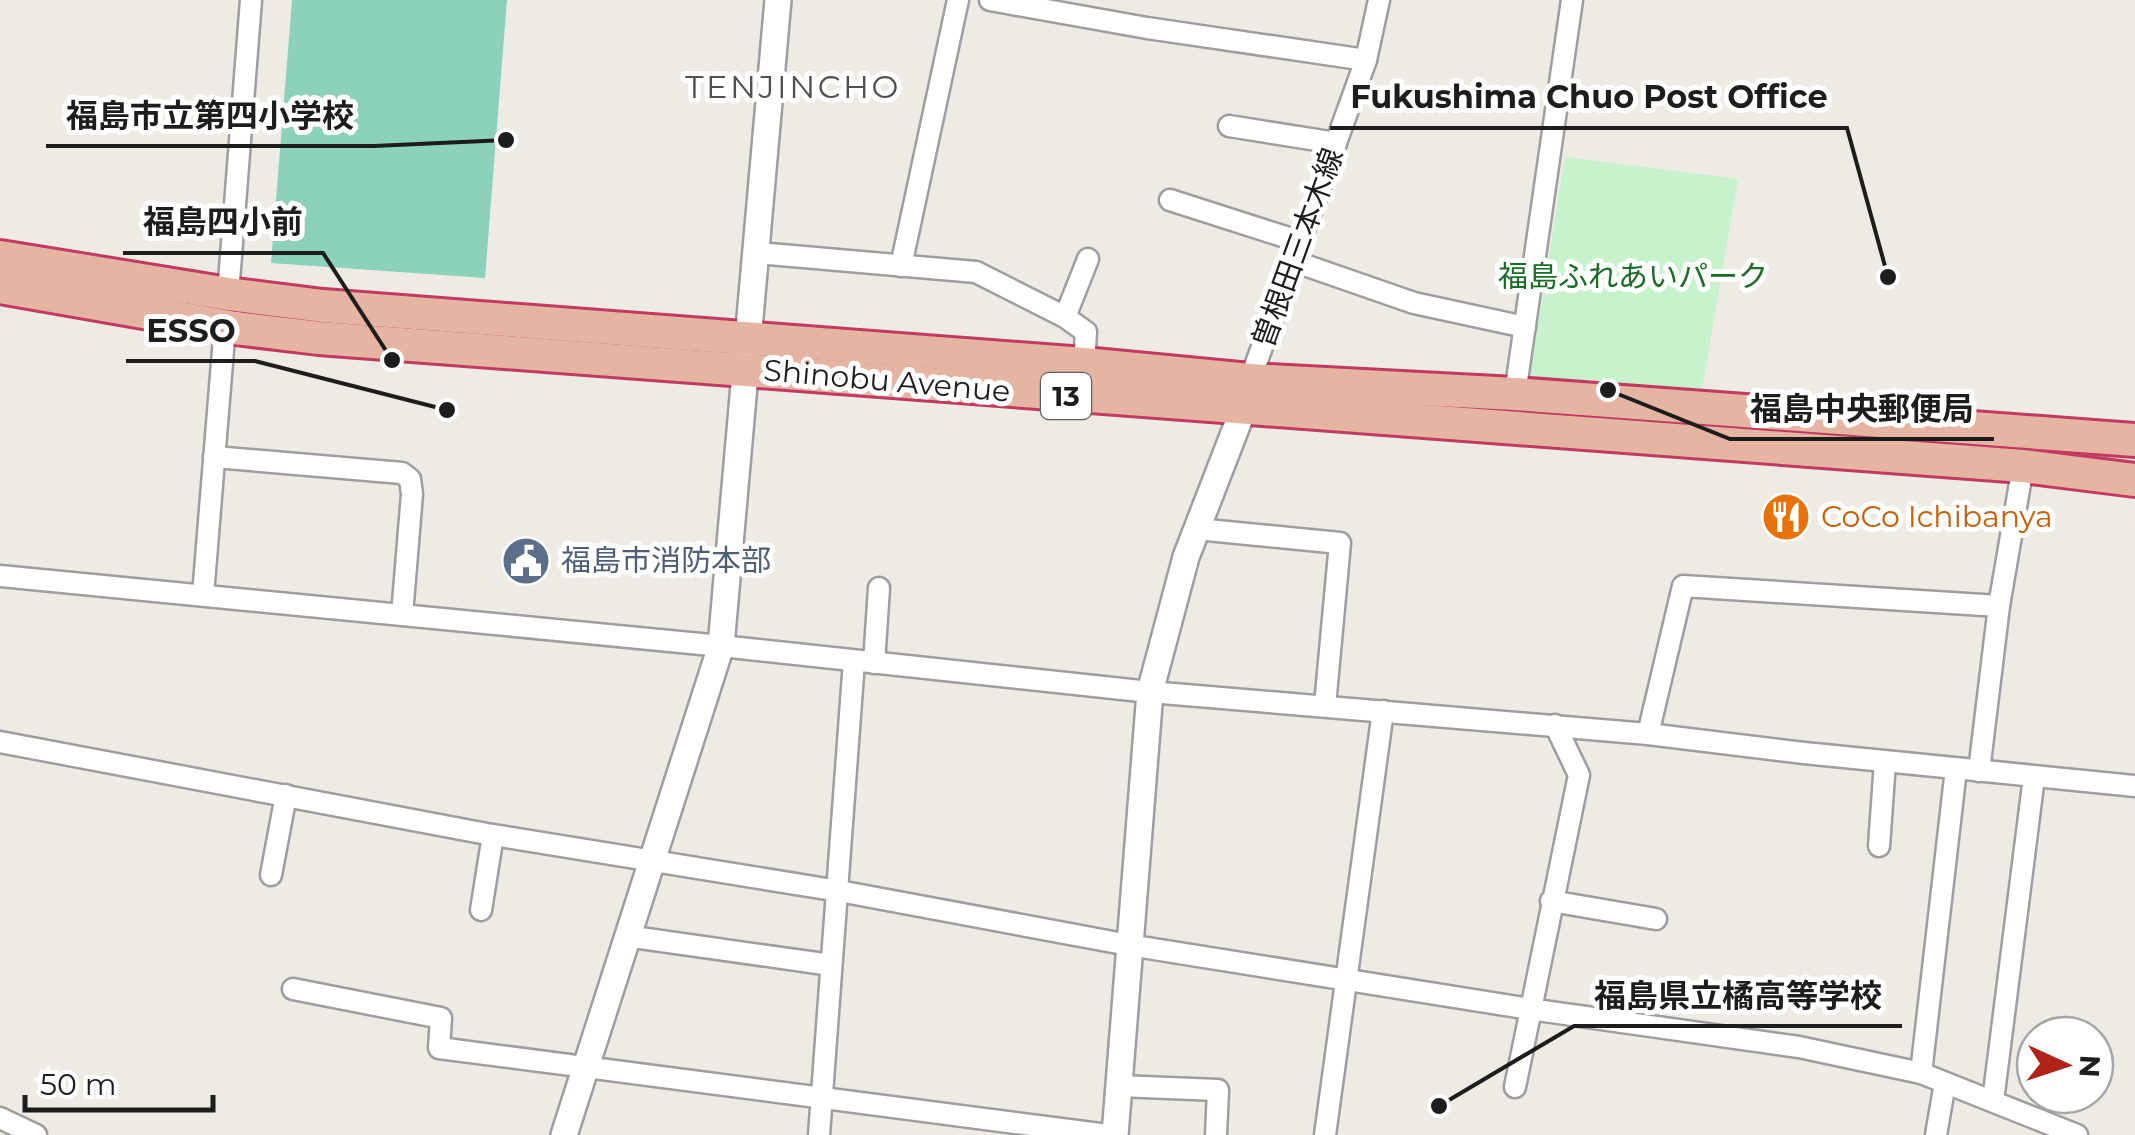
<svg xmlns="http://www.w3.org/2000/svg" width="2135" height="1135" font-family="Montserrat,'Noto Sans JP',sans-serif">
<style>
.park{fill:#c6f2cc}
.pitch{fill:#8cd2bb}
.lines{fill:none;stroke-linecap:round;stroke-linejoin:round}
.minor-casing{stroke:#9e9e9e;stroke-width:25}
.tertiary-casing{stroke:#9e9e9e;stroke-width:30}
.trunk-casing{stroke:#c23a61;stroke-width:38}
.minor{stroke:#fff;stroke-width:20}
.tertiary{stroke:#fff;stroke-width:25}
.trunk{stroke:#e6b4a2;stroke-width:32}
.labels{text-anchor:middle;stroke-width:10;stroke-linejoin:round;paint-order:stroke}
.shield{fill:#fff;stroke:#616161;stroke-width:2.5}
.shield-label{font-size:28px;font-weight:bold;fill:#1d1d1d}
.street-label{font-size:30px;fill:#1d1d1d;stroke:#fff}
.park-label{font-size:30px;fill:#196d25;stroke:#fff}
.food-label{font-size:30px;fill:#c56008;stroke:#fff;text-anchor:start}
.service-label{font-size:30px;fill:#4e5e75;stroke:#fff;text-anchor:start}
.neighbourhood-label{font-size:32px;letter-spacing:2.5px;fill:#505050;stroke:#fff}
.leader{fill:none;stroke:#1d1d1d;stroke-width:4}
.callout-dot{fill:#1d1d1d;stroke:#fff;stroke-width:4}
.callout-label{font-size:32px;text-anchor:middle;font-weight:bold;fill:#1d1d1d;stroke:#fff;stroke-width:10;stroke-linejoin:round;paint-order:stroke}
</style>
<rect width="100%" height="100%" fill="#edebe4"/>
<polygon class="park" points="1565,157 1738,179 1702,389 1530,376"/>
<polygon class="pitch" points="292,0 507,0 485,278 271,263"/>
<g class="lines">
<g class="minor-casing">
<g id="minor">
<polyline points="990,0 1147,28 1366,60"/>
<polyline points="1229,126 1336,143"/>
<polyline points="1170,200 1298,241"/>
<polyline points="758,253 976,272 1065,317 1086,332 1084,364"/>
<polyline points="1293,261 1414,303 1525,327"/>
<polyline points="901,266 958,0"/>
<polyline points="228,294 251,0"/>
<polyline points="1065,317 1088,259"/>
<polyline points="1250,380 1366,60 1379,0"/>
<polyline points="1515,394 1572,0"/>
<polyline points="214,457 402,473 410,479 412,494 402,615"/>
<polyline points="1197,529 1340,543 1325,705"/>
<polyline points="0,576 721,646 1150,692 1648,734 1804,753 2135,786"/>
<polyline points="203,595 225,326"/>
<polyline points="874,663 879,588"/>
<polyline points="1648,734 1683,586 1999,606"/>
<polyline points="0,742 487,834 839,891 1129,945 1530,1009 1799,1047 1921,1073 2077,1135"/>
<polyline points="1979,771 1999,606 2023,466"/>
<polyline points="1879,846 1885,762"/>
<polyline points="271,875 286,795"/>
<polyline points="1551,901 1656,919"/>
<polyline points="481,910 493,835"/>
<polyline points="626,936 831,965"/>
<polyline points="293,989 441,1018 439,1048 1108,1135"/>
<polyline points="1921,1073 1956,769"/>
<polyline points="1119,1086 1218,1090 1216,1135"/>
<polyline points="1515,1087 1579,775 1555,725"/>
<polyline points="1993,1101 2034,777"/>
<polyline points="0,1118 36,1135"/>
<polyline points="819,1135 854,661"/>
<polyline points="1325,1135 1383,711"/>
<polyline points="1936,1135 1945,1083"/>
</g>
</g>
<g class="tertiary-casing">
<g id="tertiary">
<polyline points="564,1135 721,646 778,0"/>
<polyline points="1115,1135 1150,692 1186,557 1243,410 1248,390"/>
</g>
</g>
<g class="trunk-casing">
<g id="trunk">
<polyline points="0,257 228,294 323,306 1084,364 1250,380 1515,394 2135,440"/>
<polyline points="0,287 235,328 319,338 2023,466 2135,480"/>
</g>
</g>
<use href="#minor" class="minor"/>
<use href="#tertiary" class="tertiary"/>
<use href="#trunk" class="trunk"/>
</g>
<defs>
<g id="restaurant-disc" transform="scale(2.5)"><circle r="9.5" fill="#e8710a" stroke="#fff"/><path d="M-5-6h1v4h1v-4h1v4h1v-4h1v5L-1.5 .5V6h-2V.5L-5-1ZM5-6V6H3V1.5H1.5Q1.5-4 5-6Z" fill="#fff"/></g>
<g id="civic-disc" transform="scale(2.5)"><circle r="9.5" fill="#5c6f8a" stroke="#fff"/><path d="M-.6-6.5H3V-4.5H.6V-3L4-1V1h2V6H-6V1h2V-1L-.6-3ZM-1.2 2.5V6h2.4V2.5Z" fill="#fff"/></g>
</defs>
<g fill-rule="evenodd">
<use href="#restaurant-disc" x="1786" y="517"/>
<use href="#civic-disc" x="526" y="561"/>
</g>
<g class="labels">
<rect class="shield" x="1041" y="373" width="50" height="46" rx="8"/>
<g class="shield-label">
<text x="1066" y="406">13</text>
</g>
<g class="street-label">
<text transform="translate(1298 248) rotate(-70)" y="10">曽根田三本木線</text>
<text transform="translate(887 381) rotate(5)" y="10">Shinobu Avenue</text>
</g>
<g class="park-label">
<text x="1633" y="287">福島ふれあいパーク</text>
</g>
<g class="food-label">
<text x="1821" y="527">CoCo Ichibanya</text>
</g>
<g class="service-label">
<text x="561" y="571">福島市消防本部</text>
</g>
<g class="neighbourhood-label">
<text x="793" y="98">TENJINCHO</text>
</g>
</g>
<path class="leader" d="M1888 277L1847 128H1330M506 140L374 146H46M392 360L323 253H123M447 410L255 361H126M1608 390L1730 439H1994M1439 1106L1574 1026H1902"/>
<g class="callout-dot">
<circle cx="1888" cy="277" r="10"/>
<circle cx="506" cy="140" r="10"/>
<circle cx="392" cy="360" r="10"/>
<circle cx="447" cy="410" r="10"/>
<circle cx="1608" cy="390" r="10"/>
<circle cx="1439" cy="1106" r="10"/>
</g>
<g class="callout-label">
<text x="1589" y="108">Fukushima Chuo Post Office</text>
<text x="210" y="127">福島市立第四小学校</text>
<text x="223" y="233">福島四小前</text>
<text x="191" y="342">ESSO</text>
<text x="1862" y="420">福島中央郵便局</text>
<text x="1738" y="1007">福島県立橘高等学校</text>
</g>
<g transform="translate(2065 1065) rotate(93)"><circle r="48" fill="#ffffff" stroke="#a5a5a5" stroke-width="2.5"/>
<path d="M0-8L18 38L0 25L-18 38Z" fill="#b12219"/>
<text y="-15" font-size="28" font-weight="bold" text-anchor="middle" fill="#1d1d1d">N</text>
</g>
<path d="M25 1095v15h188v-15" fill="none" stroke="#1d1d1d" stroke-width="5"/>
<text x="40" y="1095" font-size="30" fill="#1d1d1d" stroke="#ffffff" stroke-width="8" paint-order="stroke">50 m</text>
</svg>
